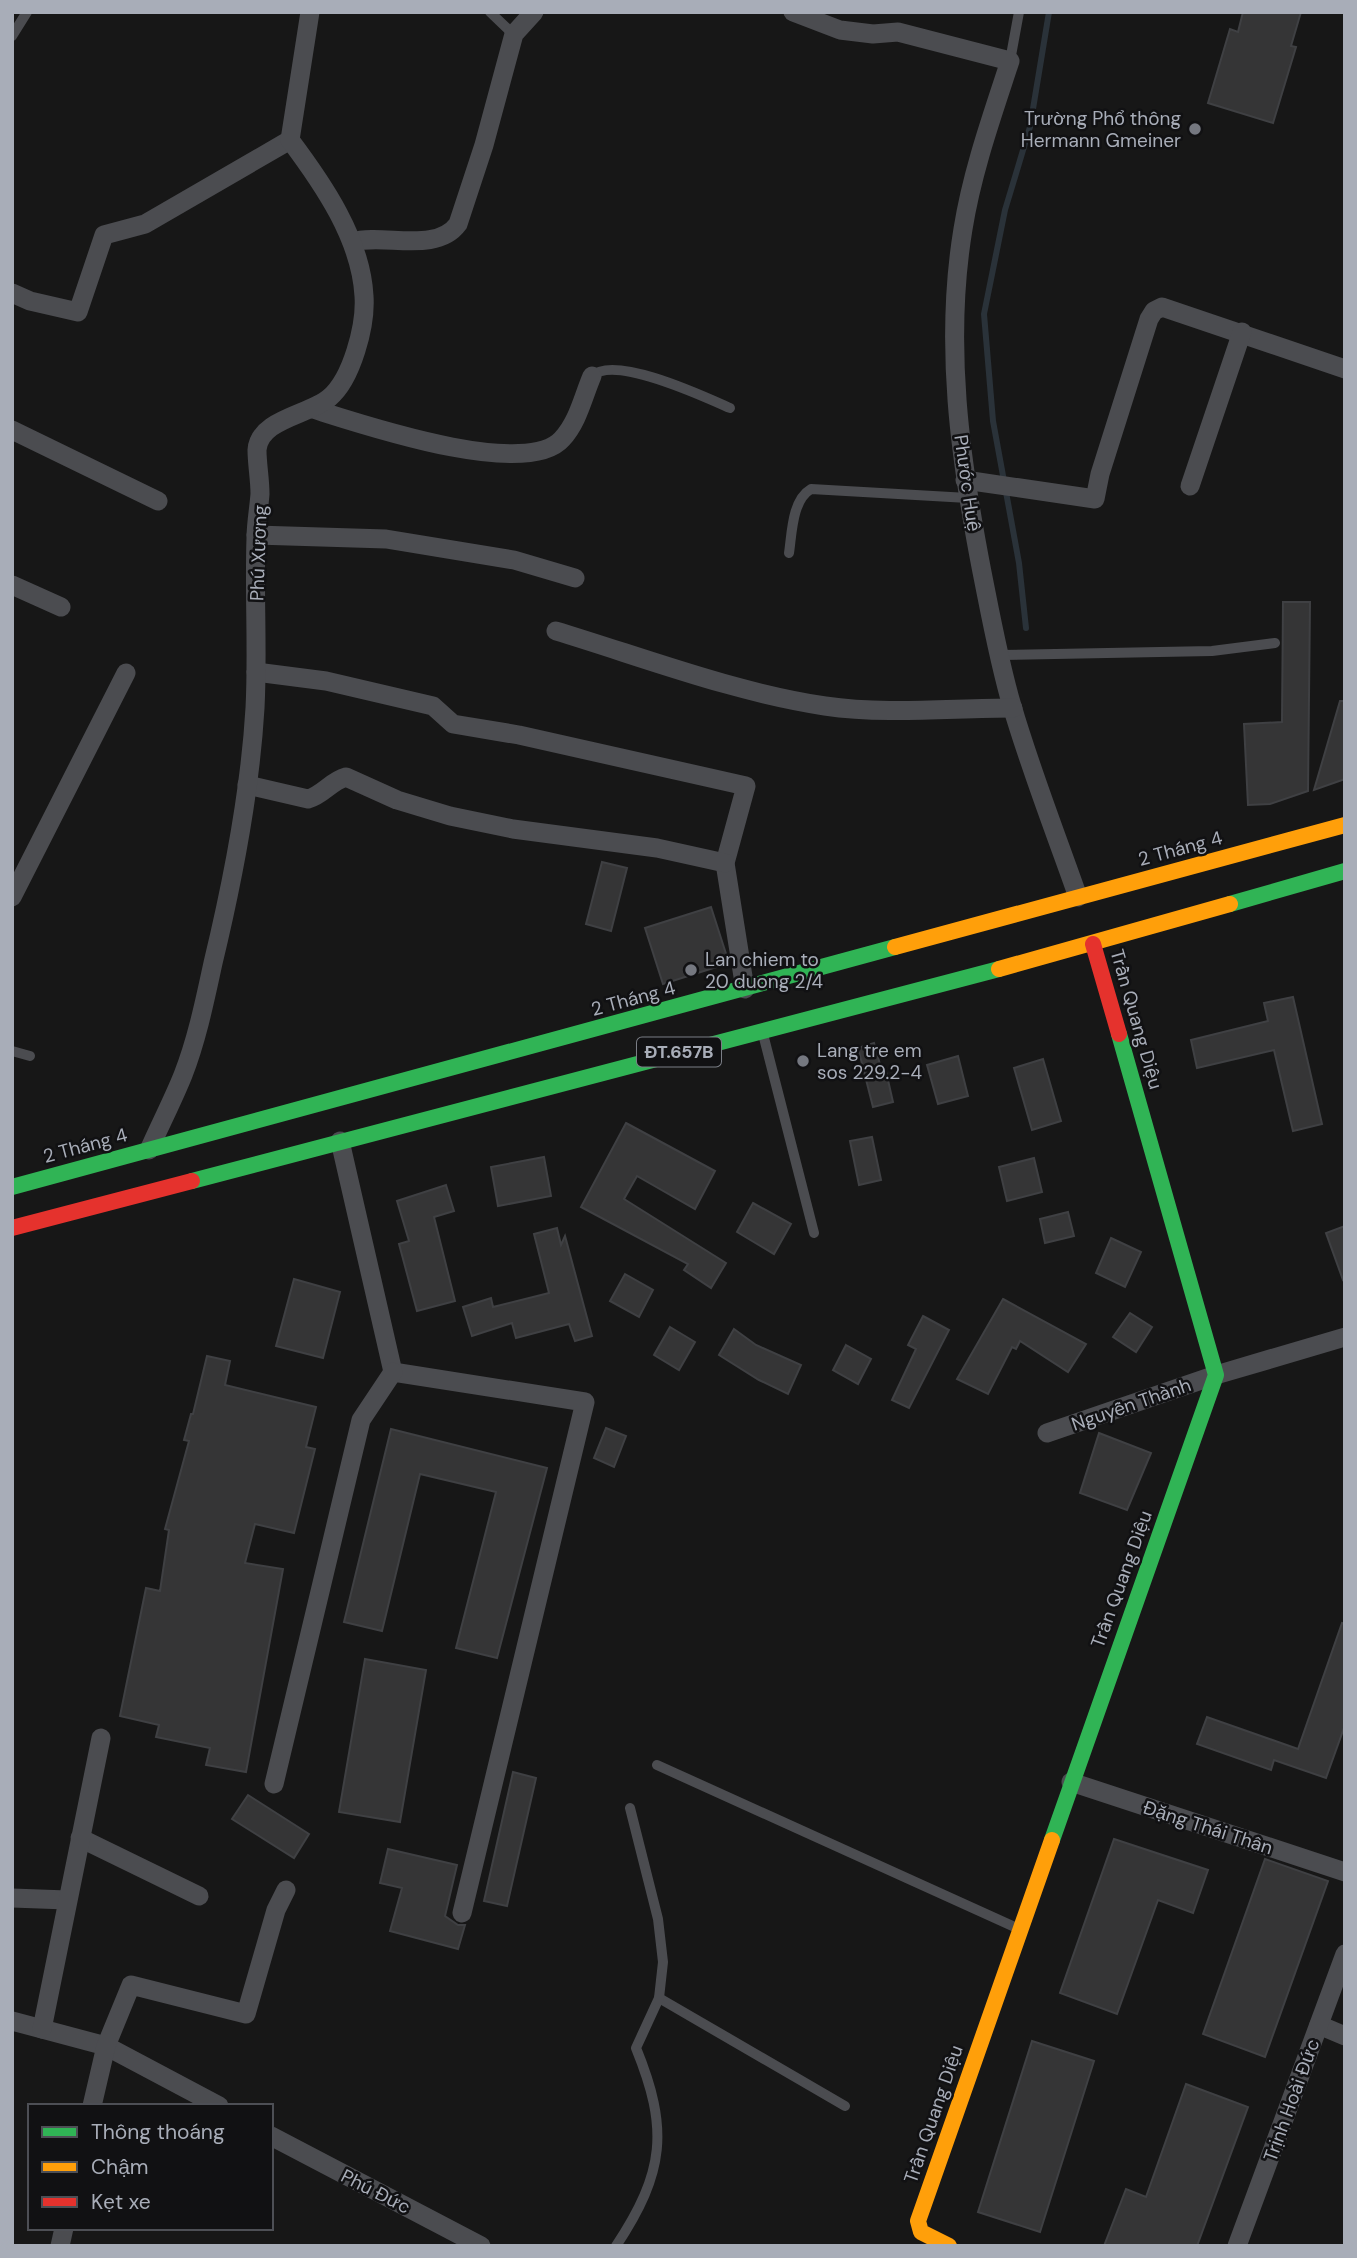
<svg xmlns="http://www.w3.org/2000/svg" width="1357" height="2258" font-family="'DM Sans',sans-serif">
<style>
.lines{fill:none;stroke-linecap:round;stroke-linejoin:round}
.stream{stroke:#2a3239;stroke-width:6}
.building{fill:#353536;stroke:#3f4043;stroke-width:2}
.lane{stroke:#4b4c50;stroke-width:10}
.street{stroke:#4b4c50;stroke-width:19}
.fast{stroke:#30b455;stroke-width:16}
.slow{stroke:#ff9f0a;stroke-width:16}
.jam{stroke:#e5322d;stroke-width:16}
.poi-dot{fill:#757880;stroke:#111113;stroke-width:2.5}
.labels{text-anchor:middle;stroke-width:5;stroke-linejoin:round;paint-order:stroke}
.shield{fill:#111113;stroke:#7b7e86;stroke-width:2}
.shield-label{font-size:18px;font-weight:bold;fill:#a8adb8}
.poi-label{font-size:19px;fill:#a8adb8;stroke:#111113;text-anchor:start}
.street-label{font-size:19px;fill:#a8adb8;stroke:#111113}
</style>
<rect width="100%" height="100%" fill="#171717"/>
<g class="lines">
<polyline class="stream" points="1026,628 1019,563 993,421 984,314 1005,210 1030,127 1049,12"/>
</g>
<g class="building">
<polygon points="1243,12 1301,12 1291,46 1296,47 1273,123 1208,103 1230,29 1238,32"/>
<polygon points="1283,602 1310,602 1308,791 1270,804 1248,805 1244,724 1282,722"/>
<polygon points="1340,701 1345,701 1345,779 1314,790"/>
<polygon points="602,862 627,868 611,931 586,924"/>
<polygon points="711,907 729,963 663,984 645,928"/>
<polygon points="1293,997 1322,1124 1293,1131 1274,1050 1197,1068 1191,1040 1268,1021 1264,1003"/>
<polygon points="874,1043 881,1068 885,1067 893,1102 873,1107 858,1048"/>
<polygon points="958,1056 968,1096 938,1104 927,1065"/>
<polygon points="1043,1059 1061,1121 1032,1130 1014,1068"/>
<polygon points="626,1123 715,1171 695,1209 637,1176 624,1199 726,1263 711,1288 684,1270 688,1264 581,1207"/>
<polygon points="872,1137 881,1180 859,1185 850,1141"/>
<polygon points="544,1157 551,1196 498,1206 491,1167"/>
<polygon points="1034,1158 1042,1192 1007,1201 999,1167"/>
<polygon points="446,1185 454,1211 434,1217 455,1301 417,1311 399,1244 409,1241 397,1201"/>
<polygon points="753,1203 791,1224 774,1254 737,1232"/>
<polygon points="1068,1212 1074,1236 1045,1243 1040,1219"/>
<polygon points="1345,1226 1345,1279 1343,1280 1326,1233"/>
<polygon points="557,1228 561,1245 565,1236 592,1336 575,1341 569,1324 516,1338 512,1323 472,1336 463,1307 491,1298 493,1307 549,1293 534,1234"/>
<polygon points="1111,1238 1141,1252 1125,1287 1096,1273"/>
<polygon points="625,1274 653,1290 639,1317 610,1301"/>
<polygon points="294,1279 340,1292 323,1358 276,1346"/>
<polygon points="1003,1299 1086,1344 1068,1372 1020,1341 1016,1349 1012,1347 988,1394 957,1379"/>
<polygon points="1130,1313 1152,1327 1136,1352 1113,1337"/>
<polygon points="923,1316 949,1330 909,1408 892,1400 916,1349 908,1345"/>
<polygon points="670,1327 695,1342 679,1370 654,1355"/>
<polygon points="734,1329 756,1345 801,1365 788,1394 759,1380 719,1355"/>
<polygon points="846,1345 871,1359 858,1384 833,1370"/>
<polygon points="207,1356 230,1361 225,1385 316,1407 306,1447 315,1449 294,1533 255,1524 245,1563 283,1569 246,1772 206,1765 210,1748 156,1737 159,1725 120,1716 146,1588 160,1591 169,1530 165,1529 189,1441 184,1440 191,1414 193,1414"/>
<polygon points="606,1428 626,1436 614,1467 594,1458"/>
<polygon points="391,1429 547,1468 497,1658 456,1648 496,1492 420,1474 382,1631 344,1622"/>
<polygon points="1099,1433 1151,1453 1127,1510 1080,1493"/>
<polygon points="1342,1623 1345,1624 1345,1725 1326,1778 1274,1760 1271,1770 1197,1744 1207,1717 1298,1749"/>
<polygon points="365,1659 426,1670 400,1822 339,1812"/>
<polygon points="513,1772 536,1778 507,1906 484,1901"/>
<polygon points="248,1795 309,1834 294,1858 232,1819"/>
<polygon points="1114,1839 1208,1870 1193,1913 1158,1900 1117,2014 1060,1993"/>
<polygon points="388,1849 457,1865 445,1916 458,1925 465,1925 458,1949 390,1931 402,1888 380,1883"/>
<polygon points="1265,1859 1328,1881 1265,2057 1203,2034"/>
<polygon points="1032,2041 1094,2061 1040,2232 978,2212"/>
<polygon points="1186,2084 1248,2107 1197,2246 1104,2246 1126,2189 1146,2197"/>
</g>
<g class="lines">
<g class="lane">
<polyline points="490,12 514,35"/>
<polyline points="12,36 27,12"/>
<polyline points="1010,61 1019,12"/>
<path d="M592,376c22,-22 113,21 138,32"/>
<path d="M789,553c3,-20 3,-53 22,-64l157,9"/>
<polyline points="999,655 1212,651 1275,643"/>
<polyline points="763,1034 814,1233"/>
<polyline points="12,1051 30,1056"/>
<polyline points="657,1765 1019,1929"/>
<polyline points="659,1998 845,2106"/>
<path d="M616,2246c49,-74 53,-117 20,-198l23,-50 4,-36 -5,-43 -28,-111"/>
</g>
<g class="street">
<path d="M793,12l47,18 33,4 25,-2 112,29c-18,55 -38,111 -47,168 -19,115 -3,230 19,343 9,45 17,90 30,134 19,65 44,128 66,191"/>
<path d="M352,242c32,-9 84,12 106,-18l26,-79 30,-111 20,-22"/>
<polyline points="12,293 30,301 78,312 104,235 145,224 290,140"/>
<path d="M313,409c48,15 213,71 249,30 16,-17 21,-42 30,-63"/>
<polyline points="12,430 158,501"/>
<polyline points="965,480 1095,499 1100,474 1149,319 1154,311 1162,307 1345,369"/>
<polyline points="1190,486 1242,332"/>
<polyline points="256,535 386,539 514,560 575,578"/>
<polyline points="12,585 61,607"/>
<path d="M556,631c89,27 177,61 269,75 61,9 126,2 188,2"/>
<polyline points="256,672 326,681 433,706 453,724 519,735 746,786 725,863 745,989"/>
<path d="M247,785l61,14c15,-4 23,-18 38,-22l51,23 53,16 63,13 144,19 68,15"/>
<polyline points="12,897 126,673"/>
<polyline points="340,1141 393,1372 585,1402 462,1913"/>
<path d="M149,1150c11,-25 24,-50 34,-75 14,-36 22,-75 30,-112 20,-83 37,-169 42,-255 3,-57 -1,-114 1,-170 0,-15 3,-30 4,-44 0,-15 -3,-30 -3,-44 2,-31 52,-35 72,-52 23,-19 37,-73 35,-102 -3,-57 -41,-112 -74,-156l20,-128"/>
<polyline points="1047,1433 1216,1375 1345,1337"/>
<polyline points="1071,1782 1345,1872"/>
<polyline points="274,1784 361,1420 393,1372"/>
<polyline points="80,1838 199,1896"/>
<polyline points="12,1898 67,1900"/>
<polyline points="12,2021 106,2046 219,2106"/>
<polyline points="1319,2025 1345,2036"/>
<polyline points="42,2029 101,1738"/>
<polyline points="92,2106 106,2046 131,1985 246,2014 276,1910 286,1890"/>
<polyline points="271,2136 481,2246"/>
<polyline points="60,2246 64,2228"/>
<polyline points="1237,2246 1345,1954"/>
</g>
<g class="fast">
<polyline points="1230,904 1345,871"/>
<polyline points="192,1181 999,969"/>
<polyline points="12,1187 895,947"/>
<polyline points="1052,1840 1216,1375 1119,1034"/>
</g>
<g class="slow">
<polyline points="895,947 1345,825"/>
<polyline points="999,969 1230,904"/>
<polyline points="949,2246 921,2232 918,2221 1052,1840"/>
</g>
<g class="jam">
<polyline points="1093,944 1119,1034"/>
<polyline points="12,1228 192,1181"/>
</g>
</g>
<g class="poi-dot">
<circle cx="1195" cy="129" r="7"/>
<circle cx="691" cy="970" r="7"/>
<circle cx="803" cy="1061" r="7"/>
</g>
<g class="labels">
<rect class="shield" x="637" y="1037.5" width="84" height="29" rx="5"/>
<g class="shield-label">
<text x="679" y="1058">ĐT.657B</text>
</g>
<g class="poi-label">
<text x="1181" y="125" text-anchor="end">Trường Phổ thông<tspan x="1181" dy="22">Hermann Gmeiner</tspan></text>
<text x="705" y="966">Lan chiem to<tspan x="705" dy="22">20 duong 2/4</tspan></text>
<text x="817" y="1057">Lang tre em<tspan x="817" dy="22">sos 229.2-4</tspan></text>
</g>
<g class="street-label">
<text transform="translate(968 483) rotate(82)" y="7">Phước Huệ</text>
<text transform="translate(258 553) rotate(-88)" y="7">Phú Xương</text>
<text transform="translate(1180 848) rotate(-15)" y="7">2 Tháng 4</text>
<text transform="translate(633 998) rotate(-15)" y="7">2 Tháng 4</text>
<text transform="translate(1137 1019) rotate(74)" y="7">Trần Quang Diệu</text>
<text transform="translate(85 1145) rotate(-15)" y="7">2 Tháng 4</text>
<text transform="translate(1131 1404) rotate(-19)" y="7">Nguyễn Thành</text>
<text transform="translate(1121 1579) rotate(-70)" y="7">Trần Quang Diệu</text>
<text transform="translate(1208 1827) rotate(18)" y="7">Đặng Thái Thân</text>
<text transform="translate(1291 2100) rotate(-70)" y="7">Trịnh Hoài Đức</text>
<text transform="translate(933 2114) rotate(-71)" y="7">Trần Quang Diệu</text>
<text transform="translate(376 2191) rotate(27)" y="7">Phú Đức</text>
</g>
</g>
<rect width="1357" height="2258" fill="none" stroke="#a8adb8" stroke-width="28"/>
<rect x="28" y="2104" width="245" height="126" fill="#111113" stroke="#4d4f55" stroke-width="2"/>
<rect x="42" y="2127" width="35" height="10" fill="#30b455" stroke="#4d4f55" stroke-width="2"/>
<text x="91" y="2139" font-size="21" fill="#a8adb8">Thông thoáng</text>
<rect x="42" y="2162" width="35" height="10" fill="#ff9f0a" stroke="#4d4f55" stroke-width="2"/>
<text x="91" y="2174" font-size="21" fill="#a8adb8">Chậm</text>
<rect x="42" y="2197" width="35" height="10" fill="#e5322d" stroke="#4d4f55" stroke-width="2"/>
<text x="91" y="2209" font-size="21" fill="#a8adb8">Kẹt xe</text>
</svg>
